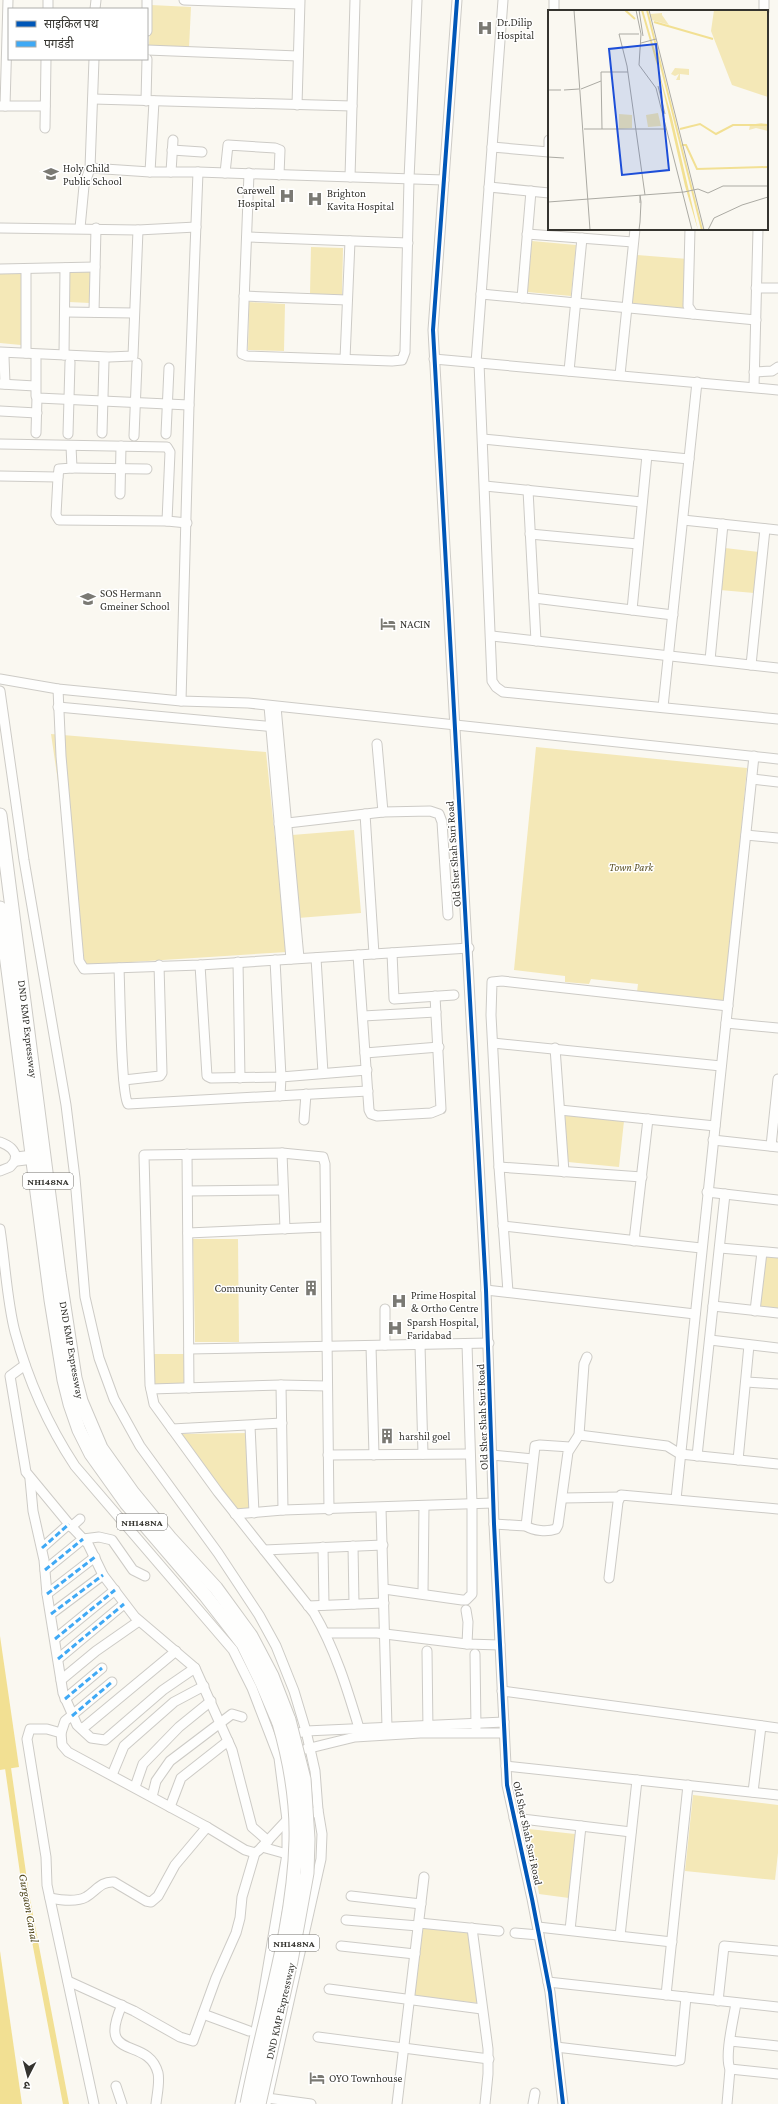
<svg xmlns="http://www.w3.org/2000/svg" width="778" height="2104" font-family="'Crimson Pro','Noto Sans Devanagari',serif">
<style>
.green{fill:#f4e8b7}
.water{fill:#f2e093}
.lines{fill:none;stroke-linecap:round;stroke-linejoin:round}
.canal{stroke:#f2e093;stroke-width:6}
.minor-casing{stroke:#cdcbc6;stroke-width:11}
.highway-casing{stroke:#cdcbc6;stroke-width:15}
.minor{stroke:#fefefd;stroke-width:9}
.highway{stroke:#fefefd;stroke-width:13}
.highway-bridge-casing{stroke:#cdcbc6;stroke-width:15;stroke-linecap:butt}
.highway-bridge{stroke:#fefefd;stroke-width:13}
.quiet{stroke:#3fa9f5;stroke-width:3;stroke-dasharray:6 3;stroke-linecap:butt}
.cycleway-casing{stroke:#fff;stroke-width:6}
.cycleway{stroke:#0057b8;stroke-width:4}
.labels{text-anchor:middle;stroke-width:3;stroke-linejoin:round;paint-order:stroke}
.shield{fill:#fff;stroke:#72716d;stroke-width:1}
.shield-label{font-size:10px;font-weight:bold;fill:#35342f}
.poi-label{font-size:11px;fill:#35342f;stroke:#fff;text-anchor:start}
.street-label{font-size:11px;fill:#35342f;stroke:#fff}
.park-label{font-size:11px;font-style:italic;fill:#5a5024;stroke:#fff}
.water-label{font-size:12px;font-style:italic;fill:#4b4114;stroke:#fff}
.inset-river{fill:none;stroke:#f2e093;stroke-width:2}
.inset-road{fill:none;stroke:#abaaa3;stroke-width:1}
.view{fill:#1d4ed8;fill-opacity:0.15;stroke:#1d4ed8;stroke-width:2}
.inset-edge{fill:none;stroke:#35342f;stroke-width:2}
</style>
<rect width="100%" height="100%" fill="#faf8f1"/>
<g class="green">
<polygon points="151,5 191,7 189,48 149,46"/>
<polygon points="532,241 576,245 571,296 527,292"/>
<polygon points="311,247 343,248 342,295 310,294"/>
<polygon points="637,255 688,259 688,309 632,303"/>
<polygon points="69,270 90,270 90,303 69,302"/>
<polygon points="0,271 24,271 21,345 0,343"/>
<polygon points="249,302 285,304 284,351 248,350"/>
<polygon points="725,548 759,552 754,593 720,590"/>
<polygon points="51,734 266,752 287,952 85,965"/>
<polygon points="536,747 747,768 725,1003 637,992 638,984 591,979 589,984 565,982 565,976 514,970"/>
<polygon points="354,830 361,913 298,918 292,835"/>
<polygon points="565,1115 624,1121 619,1167 568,1162"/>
<polygon points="193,1239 238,1239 239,1342 195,1342"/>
<polygon points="764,1256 778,1257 778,1308 759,1306"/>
<polygon points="152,1354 186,1354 186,1384 153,1385"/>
<polygon points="247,1433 251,1510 236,1511 179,1434"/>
<polygon points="693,1795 778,1805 778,1853 775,1880 685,1871"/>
<polygon points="529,1829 575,1834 569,1898 539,1894"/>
<polygon points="423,1928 468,1933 478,2003 414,1996"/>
</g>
<g class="water">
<polygon points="0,1636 19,1767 0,1770"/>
<polygon points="0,1951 22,2104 0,2104"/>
</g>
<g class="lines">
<polyline class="canal" points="7,1761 26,1894 66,2104"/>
<g class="minor-casing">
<g id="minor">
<polyline points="184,0 299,4"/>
<polyline points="457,0 433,330 486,1290 494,1524 507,1785 532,1899 550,1992 563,2104"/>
<polyline points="48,9 48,0"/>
<polyline points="95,9 96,0"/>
<polyline points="554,11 554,0"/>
<polyline points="764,11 764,0"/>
<polyline points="147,31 147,0"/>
<polyline points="147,50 298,56"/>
<polyline points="93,99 352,106"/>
<polyline points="146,101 147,59"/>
<polyline points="297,105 300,0"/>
<polyline points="1,106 45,106"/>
<polyline points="5,106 8,0"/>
<polyline points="45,128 46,59"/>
<polyline points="492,147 549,152"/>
<polyline points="172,150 202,152"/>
<polyline points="549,152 549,140"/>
<polyline points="90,168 150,172 198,172 444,180"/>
<polyline points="150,172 154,101"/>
<polyline points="171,172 173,140"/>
<polyline points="225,173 228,145 275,148 280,150 279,175"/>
<polyline points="249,173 242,354 247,356 392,361 402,360 405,352 409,179 417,0"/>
<polyline points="350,177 355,0"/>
<polyline points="489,187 549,193"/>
<polyline points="0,228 138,230 196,227"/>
<polyline points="80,228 84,186 90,168 94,59"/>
<polyline points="690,229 688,306 693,314"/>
<polyline points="527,234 633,242"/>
<polyline points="247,237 408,243"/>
<polyline points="0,269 95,267"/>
<polyline points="756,288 778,288"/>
<polyline points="481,294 756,320"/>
<polyline points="244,296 347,300"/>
<polyline points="522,298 531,191"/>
<polyline points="65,312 134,313"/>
<polyline points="94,312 96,228"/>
<polyline points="0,352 109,357 133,356 138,230"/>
<polyline points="26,353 26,269"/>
<polyline points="64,355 65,268"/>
<polyline points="4,357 5,384"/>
<polyline points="36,359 36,396 38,398 189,405"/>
<polyline points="345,359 350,241"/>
<polyline points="434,359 778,390"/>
<polyline points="476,363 503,0"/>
<polyline points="479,363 492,681 496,687 503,692 778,719"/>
<polyline points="569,371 582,238"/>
<polyline points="754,372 772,371 778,367"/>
<polyline points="620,375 635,229"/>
<polyline points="0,384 35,386"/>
<polyline points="754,387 758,229"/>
<polyline points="0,411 37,413"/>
<polyline points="36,433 37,397"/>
<polyline points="102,433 104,361"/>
<polyline points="68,434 70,362"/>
<polyline points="166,434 169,368"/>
<polyline points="134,436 137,363"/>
<polyline points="483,439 689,459"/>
<polyline points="0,444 167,447 170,452 167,521 59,520 56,515 58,477"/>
<polyline points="72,468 147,469"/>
<polyline points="0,476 58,477 59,469 72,468 71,446"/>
<polyline points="485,486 642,502"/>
<polyline points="528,490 536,641"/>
<polyline points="120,494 121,446"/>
<polyline points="683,520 778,530"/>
<polyline points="167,521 187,523"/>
<polyline points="530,534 638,544"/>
<polyline points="534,598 673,615"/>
<polyline points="632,610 647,455"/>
<polyline points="492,636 778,668"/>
<polyline points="710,660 723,524"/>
<polyline points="751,665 765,529"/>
<polyline points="0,679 58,689 181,701 248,703 778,759"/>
<polyline points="58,689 61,756 79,961 84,969 200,965 469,948"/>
<path d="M0,691l24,169 42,245 9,73 10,119 14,61 15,41 26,47 78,107 41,62 17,31 18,45 12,40 9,40 3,39 -10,6 -21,4 -8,-62 -27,-70 -19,-38 -158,-184c-27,-41 -47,-86 -60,-134 -8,-30 -10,-71 -15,-103"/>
<polyline points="181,701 189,405 198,172"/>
<polyline points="269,706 291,959"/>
<polyline points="58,707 276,727"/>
<polyline points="276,707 299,958"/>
<polyline points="663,707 697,382"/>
<polyline points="377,744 383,812"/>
<polyline points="752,779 778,782"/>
<polyline points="365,814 374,954"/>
<polyline points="279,824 383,812 430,811 439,814 442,822 448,915"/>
<polyline points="746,835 778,838"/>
<polyline points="392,953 394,999 454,995"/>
<polyline points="358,955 369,1110 371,1114 377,1116 431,1113 441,1109 435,996"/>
<polyline points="316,958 323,1073"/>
<polyline points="238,962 240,1078"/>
<polyline points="200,965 207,1076 211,1078 281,1077 275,960"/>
<path d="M119,968c1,21 2,126 9,136l240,-13"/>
<polyline points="363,1016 436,1012"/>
<polyline points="726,1023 778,1028"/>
<polyline points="493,1043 721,1066"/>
<polyline points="555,1048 564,1172"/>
<polyline points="365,1053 439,1047"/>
<polyline points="124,1080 160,1076 162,1073 159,965"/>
<polyline points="280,1096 281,1077 367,1070"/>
<polyline points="560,1110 715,1126"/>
<polyline points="304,1120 306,1094"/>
<polyline points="713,1140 778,1147"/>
<path d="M0,1142c10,4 14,7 17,17l-7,8 -10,4"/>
<polyline points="771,1146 778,1079"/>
<polyline points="282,1153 285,1229"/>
<polyline points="187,1154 189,1388"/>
<polyline points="499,1167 642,1177"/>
<polyline points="188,1191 283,1190"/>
<polyline points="707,1192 778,1200"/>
<polyline points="503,1226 701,1248"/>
<polyline points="188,1233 325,1227"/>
<polyline points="634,1241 648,1119"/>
<polyline points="720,1248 778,1253"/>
<polyline points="486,1290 695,1314"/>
<polyline points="508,1292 499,1167 491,1015 492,982 502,981 728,1006"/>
<polyline points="713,1306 778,1313"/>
<polyline points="385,1309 385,1345"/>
<polyline points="755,1311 762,1252"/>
<polyline points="710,1340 778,1348"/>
<polyline points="420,1345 423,1454"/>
<polyline points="371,1346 374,1455"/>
<polyline points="189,1349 489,1343"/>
<polyline points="25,1365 10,1376 26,1472 69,1524 88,1544 103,1575 135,1617 195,1668 232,1750 252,1827 268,1841"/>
<polyline points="746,1382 778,1384"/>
<polyline points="281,1385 283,1510"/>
<polyline points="151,1389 281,1385 327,1386"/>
<polyline points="250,1426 254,1513"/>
<polyline points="172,1429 282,1423"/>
<polyline points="579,1435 667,1446 680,1454 778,1464"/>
<path d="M570,1447l-30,-2 -5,1 -9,80c8,5 21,6 30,3l2,-4 10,-73 11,-17 5,-71 3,-7"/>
<polyline points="328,1455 469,1454"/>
<polyline points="492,1455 533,1459"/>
<polyline points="697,1456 725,1194"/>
<polyline points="738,1460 749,1345"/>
<polyline points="30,1479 33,1511 44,1560 47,1594 63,1693 77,1725 91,1738 105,1740 163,1690 195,1668"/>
<polyline points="563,1498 620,1497"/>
<polyline points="676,1499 754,756"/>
<polyline points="381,1508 387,1727"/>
<path d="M329,1510l-4,-346 -2,-7 -41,-4 -138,2 6,230 4,19 64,88 96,121c21,36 33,75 45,115"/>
<polyline points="235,1514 283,1510 493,1503"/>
<polyline points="494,1524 526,1526"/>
<polyline points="71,1527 80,1519"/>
<polyline points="353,1546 354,1604"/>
<polyline points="323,1547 324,1605"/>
<polyline points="42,1548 69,1524"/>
<polyline points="264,1550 383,1545"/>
<polyline points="45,1570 83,1539 99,1537 112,1540 133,1570 145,1576"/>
<polyline points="609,1578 618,1502 621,1495 778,1509"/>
<polyline points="384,1589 462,1600 466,1600 472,1594 472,1504 467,1344"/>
<polyline points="423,1593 424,1506"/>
<polyline points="47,1594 95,1557"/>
<polyline points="308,1606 384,1603"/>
<polyline points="466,1610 468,1622 467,1644"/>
<polyline points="51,1614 103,1575"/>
<polyline points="326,1633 377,1633 467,1644 500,1645"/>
<polyline points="55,1639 115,1590"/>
<polyline points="427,1651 428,1731"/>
<polyline points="475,1654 476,1728"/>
<polyline points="58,1659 124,1604"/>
<polyline points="61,1680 96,1651 139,1621"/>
<polyline points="502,1691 778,1728"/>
<polyline points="65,1699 102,1668"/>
<polyline points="82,1729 176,1651"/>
<polyline points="61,1733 65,1721 112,1682"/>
<polyline points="287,1736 306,1731 504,1722"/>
<polyline points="306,1749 355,1737 420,1733 504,1733"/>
<polyline points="506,1766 778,1795"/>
<polyline points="112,1775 124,1746 174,1702 204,1686"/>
<polyline points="135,1787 143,1764 179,1727 211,1701"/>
<polyline points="753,1792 761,1726"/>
<polyline points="152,1797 156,1781 170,1761 232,1714 242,1717"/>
<polyline points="170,1807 181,1778 228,1741"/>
<polyline points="514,1818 631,1832"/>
<polyline points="262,1847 287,1854"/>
<polyline points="351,1896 421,1904"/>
<path d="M50,1898c10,2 27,4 36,-1 10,-6 15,-16 28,-15l32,19 5,1 7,-6 17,-31 32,-38"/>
<polyline points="346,1920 418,1926"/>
<polyline points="419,1923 499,1931"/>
<polyline points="538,1927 672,1942"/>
<polyline points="472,1928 488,2049 488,2074 485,2104"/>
<polyline points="570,1930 581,1826"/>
<polyline points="515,1933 539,1935"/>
<polyline points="620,1936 637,1780"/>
<polyline points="341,1946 415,1954"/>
<polyline points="68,1981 134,2011 180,2037 193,2041 216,1978 236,1933 240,1918 242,1897 255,1853"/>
<polyline points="548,1982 778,2007"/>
<polyline points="329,1989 482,2009"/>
<polyline points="666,1995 688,1785"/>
<polyline points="718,2001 724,1946 778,1951"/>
<path d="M122,2005c-26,58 26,30 36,68 2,9 -1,21 -2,31"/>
<polyline points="203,2014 249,2031"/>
<polyline points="318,2037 489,2059"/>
<polyline points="730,2041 778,2046"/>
<polyline points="556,2047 676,2061 680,2060 686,1997"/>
<polyline points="730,2069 778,2074"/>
<polyline points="116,2086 122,2104"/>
<polyline points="267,2098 311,2104"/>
<polyline points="94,2104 47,1885 46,1857 27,1739 30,1729 47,1729 61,1733 62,1745 68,1752 207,1827 245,1850 255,1853 259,1850 287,1820"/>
<polyline points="240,2104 262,2002 287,1854 287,1820"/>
<polyline points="266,2104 321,1859 322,1834 318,1810"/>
<polyline points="397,2104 424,1877"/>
<polyline points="533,2104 535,2093"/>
<path d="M727,2104l3,-35c-6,-13 4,-52 6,-66"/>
</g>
</g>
<g class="highway-casing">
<g id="highway">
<polyline points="0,815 59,1273 75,1378 81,1401 101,1448 133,1493 170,1538 216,1588 251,1636 272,1676 289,1720"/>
<polyline points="0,908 51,1300 64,1380 70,1404 79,1430 91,1454 126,1503 205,1595 243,1644 262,1683 279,1723"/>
<polyline points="17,1159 33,1157"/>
</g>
</g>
<use href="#minor" class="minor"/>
<use href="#highway" class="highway"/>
<g class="highway-bridge-casing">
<g id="highway-bridge">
<path d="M247,2104c17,-87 47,-175 49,-264 1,-40 -6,-79 -17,-117"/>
<polyline points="259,2104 291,1961 307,1873 308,1839 304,1779 289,1720"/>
</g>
</g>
<use href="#highway-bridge" class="highway-bridge"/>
<g class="quiet">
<polyline points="42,1548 69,1524"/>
<polyline points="45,1570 83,1539"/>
<polyline points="47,1594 95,1557"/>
<polyline points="51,1614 103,1575"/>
<polyline points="55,1639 115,1590"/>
<polyline points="58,1659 124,1604"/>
<polyline points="65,1699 102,1668"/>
<polyline points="72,1716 112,1682"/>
</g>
<g class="cycleway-casing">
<polyline id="cycleway" points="457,0 433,330 486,1290 494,1524 507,1785 532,1899 550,1992 563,2104"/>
</g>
<use href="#cycleway" class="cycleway"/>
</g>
<defs>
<g id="hospital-bare" transform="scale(1.2)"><path d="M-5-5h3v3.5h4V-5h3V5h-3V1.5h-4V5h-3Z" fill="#7a7973" stroke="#fff" stroke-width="2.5" paint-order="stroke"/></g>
<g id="school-bare" transform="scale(1.2)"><path d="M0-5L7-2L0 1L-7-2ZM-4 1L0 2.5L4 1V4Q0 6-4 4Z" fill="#7a7973" stroke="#fff" stroke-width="2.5" paint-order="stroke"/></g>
<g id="hotel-bare" transform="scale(1.2)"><path d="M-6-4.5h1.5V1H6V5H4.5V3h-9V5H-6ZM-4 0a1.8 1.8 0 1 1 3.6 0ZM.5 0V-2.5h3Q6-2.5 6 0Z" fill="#7a7973" stroke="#fff" stroke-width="2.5" paint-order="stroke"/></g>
<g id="building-bare" transform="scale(1.2)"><path d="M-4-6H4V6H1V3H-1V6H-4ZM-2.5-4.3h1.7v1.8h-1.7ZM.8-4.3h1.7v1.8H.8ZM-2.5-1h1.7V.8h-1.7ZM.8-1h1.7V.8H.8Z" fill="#7a7973" stroke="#fff" stroke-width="2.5" paint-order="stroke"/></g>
</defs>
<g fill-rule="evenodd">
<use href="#hospital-bare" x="485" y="28"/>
<use href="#school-bare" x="51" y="174"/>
<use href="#hospital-bare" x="287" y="196"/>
<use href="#hospital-bare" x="315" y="199"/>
<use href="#school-bare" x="88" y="599"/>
<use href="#hotel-bare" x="388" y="624"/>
<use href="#building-bare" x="311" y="1288"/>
<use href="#hospital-bare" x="399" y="1301"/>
<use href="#hospital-bare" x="395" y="1328"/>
<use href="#building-bare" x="387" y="1436"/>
<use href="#hotel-bare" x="317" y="2078"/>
</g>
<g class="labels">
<g class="shield">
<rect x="23" y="1173" width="50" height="16" rx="3"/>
<rect x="117" y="1514" width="50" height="16" rx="3"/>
<rect x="269" y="1935" width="50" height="16" rx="3"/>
</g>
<g class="shield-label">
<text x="48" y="1185">NH148NA</text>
<text x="142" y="1526">NH148NA</text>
<text x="294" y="1947">NH148NA</text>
</g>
<g class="poi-label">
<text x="497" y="26">Dr.Dilip<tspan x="497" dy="13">Hospital</tspan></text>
<text x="63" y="172">Holy Child<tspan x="63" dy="13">Public School</tspan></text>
<text x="275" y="194" text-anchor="end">Carewell<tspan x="275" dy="13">Hospital</tspan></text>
<text x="327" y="197">Brighton<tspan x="327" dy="13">Kavita Hospital</tspan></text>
<text x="100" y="597">SOS Hermann<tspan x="100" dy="13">Gmeiner School</tspan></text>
<text x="400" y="628">NACIN</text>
<text x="299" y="1292" text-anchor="end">Community Center</text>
<text x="411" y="1299">Prime Hospital<tspan x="411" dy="13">&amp; Ortho Centre</tspan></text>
<text x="407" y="1326">Sparsh Hospital,<tspan x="407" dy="13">Faridabad</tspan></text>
<text x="399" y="1440">harshil goel</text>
<text x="329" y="2082">OYO Townhouse</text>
</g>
<g class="street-label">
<text transform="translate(453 854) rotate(-94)" y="4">Old Sher Shah Suri Road</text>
<text transform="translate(28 1029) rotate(83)" y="4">DND KMP Expressway</text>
<text transform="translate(72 1350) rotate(80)" y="4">DND KMP Expressway</text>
<text transform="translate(482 1417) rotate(-92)" y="4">Old Sher Shah Suri Road</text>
<text transform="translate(528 1833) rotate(78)" y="4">Old Sher Shah Suri Road</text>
<text transform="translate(280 2011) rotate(-77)" y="4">DND KMP Expressway</text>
</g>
<g class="park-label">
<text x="631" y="871">Town Park</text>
</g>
<g class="water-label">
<text transform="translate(29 1908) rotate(80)" y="4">Gurgaon Canal</text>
</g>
</g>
<g transform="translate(548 10)">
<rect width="220" height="220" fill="#faf8f1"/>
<path d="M166,0h54v87l-36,-12 -21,-54zM114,3v2l7,10 -17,-5 -2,-6zM127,58l14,1v6l-9,-1v6h-4l3,-6 -4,2 -4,-2zM110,103l3,13 -13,1 -2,-12zM71,104l13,1v13l-13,1zM213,113l7,1v7l-12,-3 -7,2 1,-5z" fill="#f4e8b7"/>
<path d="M98,0h2l55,220h-2zM109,54l15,54 26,112 -13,-44z" fill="#f2e093"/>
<path class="inset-river" d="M77,0l10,9M94,0l16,55M106,12l59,17M132,119l20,-5 16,10 17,-9h35M134,135h4l11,24 71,-2"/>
<path class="inset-road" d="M26,0l16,220M88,0l5,24 -2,31 17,23 36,142M91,0l4,26M101,0l55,220M91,24h-20l8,32 18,129M93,33l15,-4M110,76l7,28M33,79l20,-8M0,80h13M16,80l15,-1M36,119h82M54,119l-1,-57h27M0,147l16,1M136,182l14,-3 10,4 15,-7h45M0,192l136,-10M91,220l1,-8 1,-20 -1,-7v8M160,220l6,-12 28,-13 26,-8"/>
<path class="view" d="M108,34l13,126 -47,5 -13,-126z"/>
<rect width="220" height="220" class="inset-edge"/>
</g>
<rect x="8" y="8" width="140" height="52" fill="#ffffff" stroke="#aeaeac"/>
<rect x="16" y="21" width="20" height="6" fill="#0057b8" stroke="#aeaeac"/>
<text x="44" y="28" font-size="12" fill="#35342f">साइकिल पथ</text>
<rect x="16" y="41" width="20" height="6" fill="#3fa9f5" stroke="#aeaeac"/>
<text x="44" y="48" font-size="12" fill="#35342f">पगडंडी</text>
<g transform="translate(28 2076) rotate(186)" stroke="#ffffff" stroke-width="3" paint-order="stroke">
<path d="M0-3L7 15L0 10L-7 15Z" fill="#35342f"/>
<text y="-6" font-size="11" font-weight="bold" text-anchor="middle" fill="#35342f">उ</text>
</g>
</svg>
